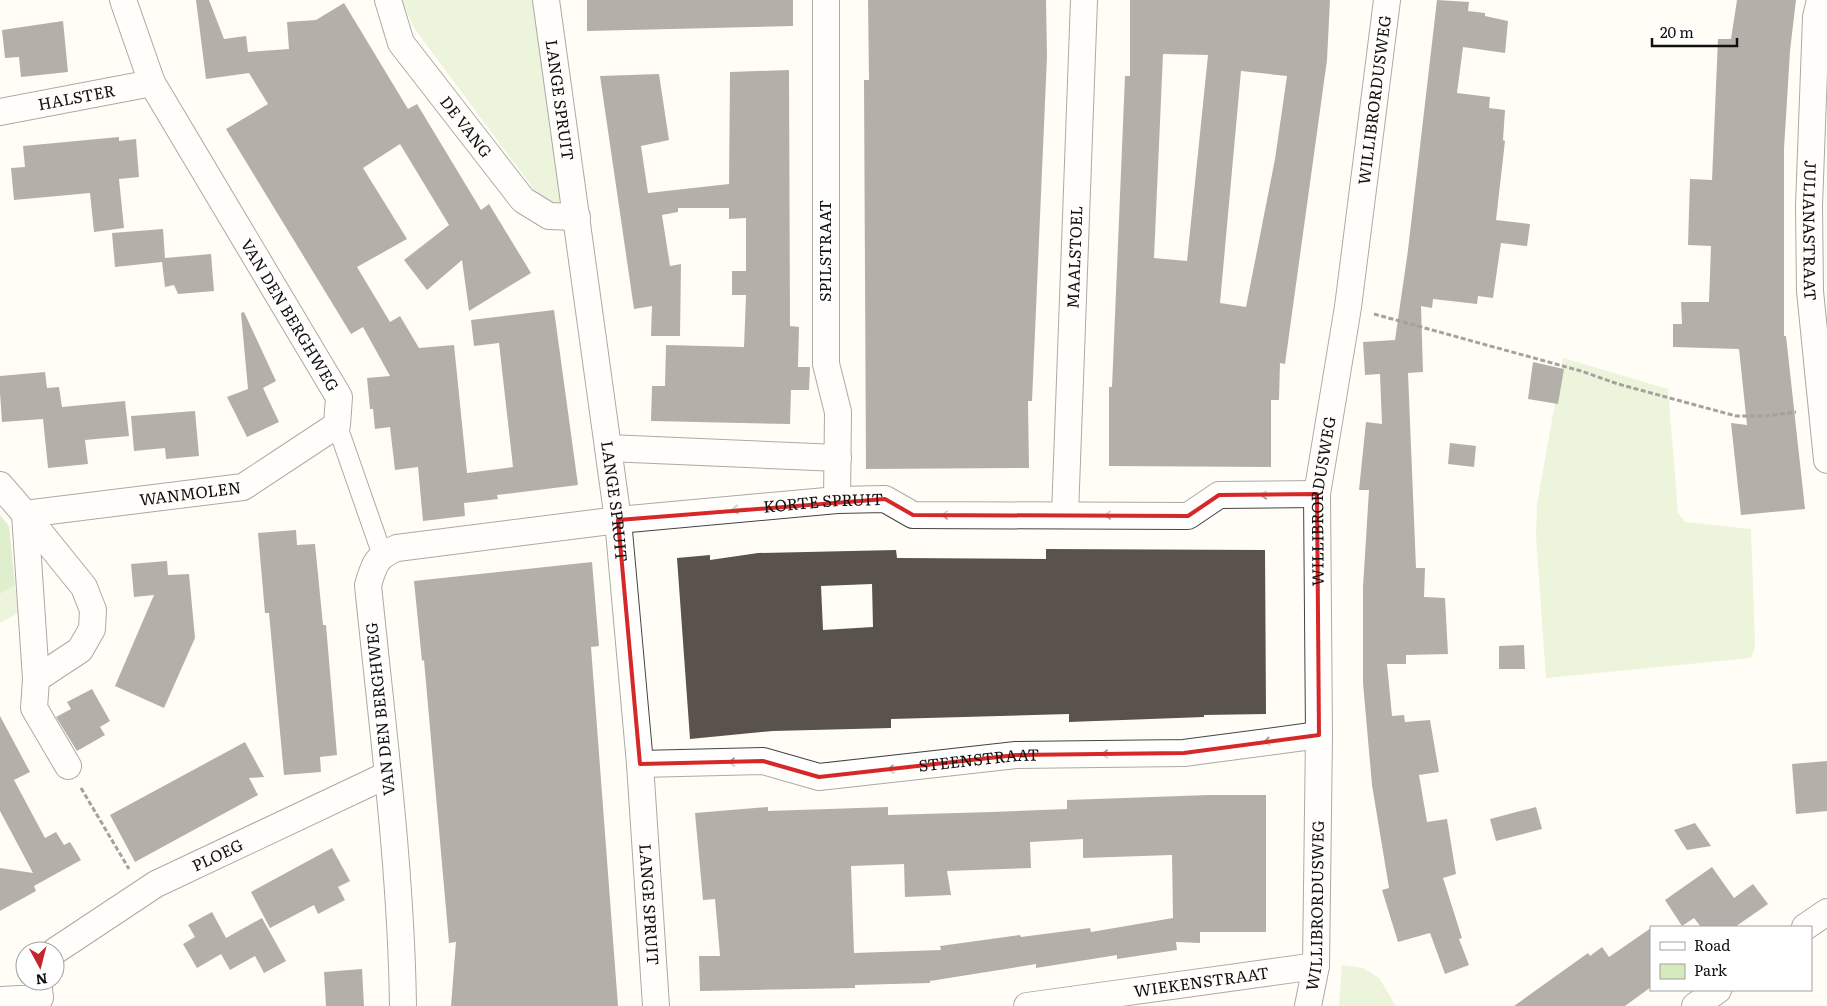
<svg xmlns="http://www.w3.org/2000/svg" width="1827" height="1006" font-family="Literata,serif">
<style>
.green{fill:#d5ebbd}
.forest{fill:#b9dc9c}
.building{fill:#5a524d;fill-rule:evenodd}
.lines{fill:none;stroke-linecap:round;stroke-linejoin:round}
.pedestrian-casing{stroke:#444;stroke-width:21}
.minor-casing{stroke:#444;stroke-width:28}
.path{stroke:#333;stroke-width:3;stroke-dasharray:5 2.5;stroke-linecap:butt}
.pedestrian{stroke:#fff;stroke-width:19}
.minor{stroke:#fff;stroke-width:26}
.oneway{stroke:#a0a0a0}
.marked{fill:none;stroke:#d62828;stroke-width:4;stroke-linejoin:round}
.labels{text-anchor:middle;stroke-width:5;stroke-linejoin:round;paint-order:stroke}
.street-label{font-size:16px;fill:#111;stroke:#fff}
</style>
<rect width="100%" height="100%" fill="#fffdf5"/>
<g class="green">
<polygon points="402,0 536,0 565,199 557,204 544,203 414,28"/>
<polygon points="1563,358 1668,389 1678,513 1685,522 1751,529 1755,647 1751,658 1546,678 1536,536 1537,504"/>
<polygon points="15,585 18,613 0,623 0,594"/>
<polygon points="1342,965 1363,968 1379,978 1396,1006 1339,1006"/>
</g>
<polygon class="forest" points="0,515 9,526 15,585 0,594"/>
<g class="building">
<polygon points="196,0 209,0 224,39 246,36 248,52 289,49 287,22 316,20 344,3 408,109 417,104 481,210 489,204 531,273 469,311 462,260 427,290 404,260 449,225 400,144 363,168 407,239 357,267 390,322 400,316 419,348 454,345 467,473 513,467 499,343 474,346 471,320 554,310 578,485 497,495 498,499 464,503 465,516 423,521 418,467 395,470 390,427 375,429 373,409 370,409 367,378 390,376 363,327 351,334 226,129 268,104 249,73 206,79"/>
<polygon points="587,0 793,0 793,26 587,31"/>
<polygon points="868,0 1046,0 1047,56 1032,401 1028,401 1029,468 866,469 864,80 869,80"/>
<path d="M1130,0h200l-3,60 -42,304 -5,-1 -1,37h-8v67l-162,-1v-79h3l13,-311h5zM1163,54l45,1 -21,206 -33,-3zM1241,71l46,5 -12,83 -29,148 -26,-4z"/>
<polygon points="1437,0 1469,2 1468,11 1485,13 1485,16 1508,21 1505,53 1463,47 1457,93 1490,97 1489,108 1505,110 1503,140 1505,141 1496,220 1530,224 1527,246 1501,243 1493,298 1478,296 1477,304 1433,299 1432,308 1421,306 1423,372 1408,373 1416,568 1425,568 1424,597 1445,598 1448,654 1406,655 1406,664 1387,664 1392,716 1404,715 1405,722 1430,720 1439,772 1419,775 1427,822 1447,819 1456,874 1443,878 1462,938 1459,939 1469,965 1445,974 1430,933 1398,942 1382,890 1389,888 1372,785 1363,683 1363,587 1369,490 1359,490 1366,422 1382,424 1380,374 1365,375 1363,342 1395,340 1408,250"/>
<polygon points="1737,0 1796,0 1790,51 1784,149 1784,336 1786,336 1805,509 1741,515 1731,423 1747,425 1739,349 1673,347 1673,324 1682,324 1681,302 1709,302 1711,246 1688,245 1690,179 1712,180 1718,39 1731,39"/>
<polygon points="63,21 68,72 21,77 19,57 5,58 2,30"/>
<polygon points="789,70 790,326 799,327 798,367 810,367 809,390 791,390 790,424 651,421 652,386 665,386 666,345 744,347 746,295 732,295 732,271 746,271 746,218 729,219 729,208 678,208 678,212 662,215 670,266 681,264 680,336 651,336 652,306 634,309 600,76 659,74 669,140 641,146 648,193 729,184 730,72"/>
<polygon points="119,137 119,141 136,139 139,177 119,179 124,228 94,232 90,193 14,200 11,168 25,167 23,146"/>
<polygon points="163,229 165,258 211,254 214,291 178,294 174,285 165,287 162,262 115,267 112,233"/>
<polygon points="244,312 276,381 263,388 279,422 247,437 227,397 248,389 241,313"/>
<polygon points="1533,362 1564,369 1558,404 1528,399"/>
<polygon points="45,372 47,388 59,387 62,407 125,401 129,436 85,440 88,464 48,468 43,419 2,422 0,393 0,376"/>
<polygon points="195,411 199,456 166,459 165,448 134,451 131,416"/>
<polygon points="1450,443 1476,446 1474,467 1448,464"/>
<polygon points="296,530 297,545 315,544 323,625 326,625 337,755 320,757 321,772 284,775 269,613 265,613 258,533"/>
<path d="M1046,549l219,1 1,164 -62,1v2l-135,5v-8l-178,5v9l-118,3 -83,8 -13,-181 33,-3v5l48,-7 138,-3 1,8 149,1zM872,584l1,43 -50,3 -2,-44z"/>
<polygon points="167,561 168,575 189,574 195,638 164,708 115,686 154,595 134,597 131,564"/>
<polygon points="592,562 599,646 591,647 618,1006 451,1006 456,942 449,943 424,660 422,661 414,581"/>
<polygon points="1524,645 1525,669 1499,669 1499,646"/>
<polygon points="92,689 110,721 100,727 105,735 77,751 56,717 71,709 67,702"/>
<polygon points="0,716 30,772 14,780 45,838 56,832 64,845 70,842 81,860 34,886 36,891 0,911 0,868 33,873 0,811"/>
<polygon points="245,742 264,777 249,778 258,795 135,862 110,815"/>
<polygon points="1827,761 1827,811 1796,814 1792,764"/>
<path d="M1209,795h57v137h-66v11l-24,-1 1,8 -60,9v-4l-81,13v-4l-106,17v2l-75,2v3l-155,3 -1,-35h21l-5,-57 -12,1 -8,-87 73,-6v4l120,-4v8l103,-3 76,-3v-9zM1083,839v19l89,-3 1,63 -82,14 -1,-4 -69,9 -1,-2 -80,11 1,4 -87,3 -3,-87 53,-2 1,33 46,-2 -4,-24 84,-3 -1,-26z"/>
<polygon points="1536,807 1542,829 1496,841 1490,819"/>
<polygon points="1695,823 1711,846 1687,850 1674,830"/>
<polygon points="332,848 350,881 338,887 345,900 318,914 314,905 270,928 251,892"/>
<polygon points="1712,867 1734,898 1753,884 1768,904 1735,927 1701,927 1694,918 1682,926 1665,900"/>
<polygon points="212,912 226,938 262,918 286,961 264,973 255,956 230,970 221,954 197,968 183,944 195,937 188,925"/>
<polygon points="1651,928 1651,987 1625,1006 1514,1006 1588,953 1590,956 1602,947 1609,957"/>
<polygon points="362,969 364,1006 326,1006 324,972"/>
</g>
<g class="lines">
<g class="pedestrian-casing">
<polyline id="pedestrian" points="337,425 382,554"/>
</g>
<g class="minor-casing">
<g id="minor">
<path id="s1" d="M388,0l13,43 122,157 26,16 28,1"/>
<path id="s2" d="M546,0l72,520 22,244 16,242"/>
<polyline points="826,0 826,364 838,412 837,500"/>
<path id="s3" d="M1820,0l-4,17 -7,189 1,85 17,169"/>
<path id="s4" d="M0,112l152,-29"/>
<polyline points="608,448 838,458"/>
<polyline points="0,485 25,514 36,679 34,708 68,766"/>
<path id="s5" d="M1065,515l19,-515"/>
<path id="s6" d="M36,679l44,-29 12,-21 1,-19 -9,-23 -59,-73 218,-27 94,-62 2,-28 -187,-314 -29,-83"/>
<path id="s7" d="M640,764l123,-3 56,16 197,-22 168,-2 135,-18"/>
<polyline points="1805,927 1827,912"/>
<path id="s8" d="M55,951l101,-67 231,-109"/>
<polyline points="0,1000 40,998 38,981"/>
<path id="s9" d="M403,1006c-2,-140 -21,-281 -35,-421 6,-20 8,-29 29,-37l221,-28 219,-20 48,-1 28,16 275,1 31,-21 98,-1"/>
<path id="s10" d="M1027,1006l289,-40"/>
<path id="s11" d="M1308,1006l8,-40 3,-231 -2,-241 31,-187 39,-307"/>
<polyline points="1695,1006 1718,990"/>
</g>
</g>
<g class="path">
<polyline points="1374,314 1581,371 1618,384 1736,416 1765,416 1796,412"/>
<polyline points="81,788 129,869"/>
</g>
<use href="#pedestrian" class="pedestrian"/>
<use href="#minor" class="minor"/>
</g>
<defs><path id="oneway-shaft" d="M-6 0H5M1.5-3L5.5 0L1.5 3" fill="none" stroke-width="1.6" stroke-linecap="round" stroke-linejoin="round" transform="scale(1.25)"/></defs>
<g class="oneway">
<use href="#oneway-shaft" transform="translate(1268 495) rotate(179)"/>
<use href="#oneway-shaft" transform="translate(739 509) rotate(175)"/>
<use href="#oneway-shaft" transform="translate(949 515) rotate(180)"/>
<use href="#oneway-shaft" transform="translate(1112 515) rotate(-180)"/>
<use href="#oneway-shaft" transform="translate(1271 741) rotate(172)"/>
<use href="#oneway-shaft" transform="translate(1109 754) rotate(179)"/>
<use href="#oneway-shaft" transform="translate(736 762) rotate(178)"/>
<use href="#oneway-shaft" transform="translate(895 769) rotate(174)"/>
</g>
<path d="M0 0H1827V1006H0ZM1317,494l2,241 -135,18 -168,2 -197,22 -56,-16 -123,3 -22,-244 267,-21 28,16 275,1 31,-21z" fill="#fffdf5" fill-opacity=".55" fill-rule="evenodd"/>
<path class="marked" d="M1317,494l2,241 -135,18 -168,2 -197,22 -56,-16 -123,3 -22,-244 267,-21 28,16 275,1 31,-21z"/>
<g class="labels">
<g class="street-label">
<text dy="6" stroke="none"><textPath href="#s4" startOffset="78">HALSTER</textPath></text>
<text dy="6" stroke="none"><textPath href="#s2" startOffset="101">LANGE SPRUIT</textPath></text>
<text dy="6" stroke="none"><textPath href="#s11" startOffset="911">WILLIBRORDUSWEG</textPath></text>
<text dy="6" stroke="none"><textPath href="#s1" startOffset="151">DE VANG</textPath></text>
<text dy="6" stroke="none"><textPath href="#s3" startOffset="231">JULIANASTRAAT</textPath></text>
<text transform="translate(825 251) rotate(-90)" y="6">SPILSTRAAT</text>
<text dy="6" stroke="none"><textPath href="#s5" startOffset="258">MAALSTOEL</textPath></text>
<text transform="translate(290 315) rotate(59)" y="6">VAN DEN BERGHWEG</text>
<text dy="6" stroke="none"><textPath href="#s6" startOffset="381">WANMOLEN</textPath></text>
<text dy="6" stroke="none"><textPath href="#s11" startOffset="506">WILLIBRORDUSWEG</textPath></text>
<text dy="6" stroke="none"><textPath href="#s2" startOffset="506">LANGE SPRUIT</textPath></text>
<text dy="6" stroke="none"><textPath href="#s9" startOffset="901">KORTE SPRUIT</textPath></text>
<text transform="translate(380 709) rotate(-96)" y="6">VAN DEN BERGHWEG</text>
<text dy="6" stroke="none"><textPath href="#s7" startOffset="342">STEENSTRAAT</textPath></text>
<text dy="6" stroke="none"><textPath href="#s8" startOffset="189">PLOEG</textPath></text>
<text dy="6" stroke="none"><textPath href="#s2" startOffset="911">LANGE SPRUIT</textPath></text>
<text dy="6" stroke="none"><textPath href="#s11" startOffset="101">WILLIBRORDUSWEG</textPath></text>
<text dy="6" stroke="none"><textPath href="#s10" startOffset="176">WIEKENSTRAAT</textPath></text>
</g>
</g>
<rect x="1650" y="926" width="162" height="65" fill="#ffffff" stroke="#a0a0a0"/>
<rect x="1660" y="942" width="25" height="8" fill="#ffffff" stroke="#a0a0a0"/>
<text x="1694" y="951" font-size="15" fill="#111111">Road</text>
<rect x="1660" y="964" width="25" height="15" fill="#d5ebbd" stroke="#a0a0a0"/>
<text x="1694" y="976" font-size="15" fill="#111111">Park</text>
<g transform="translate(40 966) rotate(173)"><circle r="24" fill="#ffffff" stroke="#a0a0a0"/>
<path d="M0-4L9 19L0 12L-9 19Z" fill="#c4262e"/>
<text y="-8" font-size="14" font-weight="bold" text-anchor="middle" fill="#111111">N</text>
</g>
<path d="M1652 38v8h85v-8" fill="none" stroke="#111111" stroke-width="2.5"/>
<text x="1660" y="38" font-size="15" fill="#111111" stroke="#ffffff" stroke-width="4" paint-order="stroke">20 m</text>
</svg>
